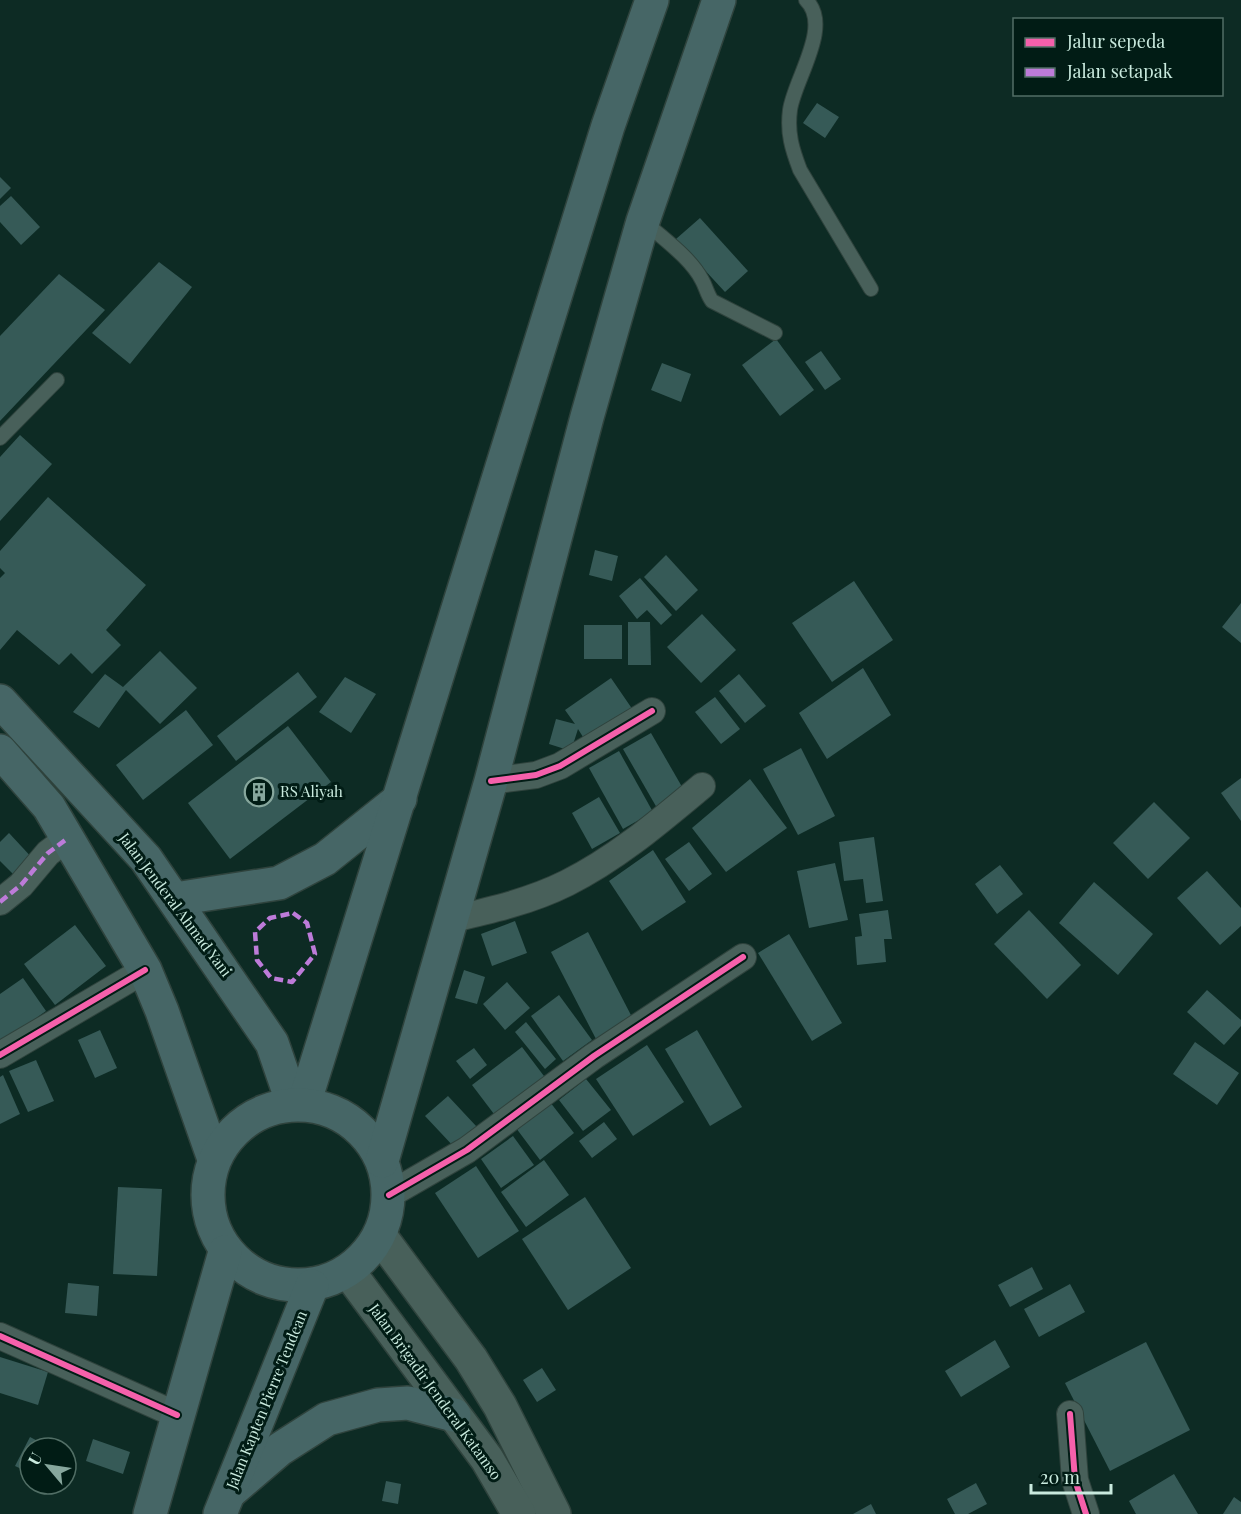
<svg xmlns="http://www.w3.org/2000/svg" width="1241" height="1514" font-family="'Playfair Display',serif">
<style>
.building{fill:#365a57}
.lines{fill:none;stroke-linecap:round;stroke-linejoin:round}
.service-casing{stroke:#2f433d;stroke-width:16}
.minor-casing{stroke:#2f433d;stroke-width:28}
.secondary-casing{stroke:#2f433d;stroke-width:36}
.trunk-casing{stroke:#2f433d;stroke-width:36}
.service{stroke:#48605a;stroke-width:14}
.minor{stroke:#48605a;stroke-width:26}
.secondary{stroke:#48605a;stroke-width:33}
.trunk{stroke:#466666;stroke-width:33}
.quiet{stroke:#bd7bd9;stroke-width:4.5;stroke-dasharray:9 4.5;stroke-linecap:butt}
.cycleway-casing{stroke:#011c15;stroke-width:10}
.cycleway{stroke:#f560ab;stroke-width:6}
.labels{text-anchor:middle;stroke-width:6;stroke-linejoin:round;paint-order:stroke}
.poi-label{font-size:15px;fill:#c9eade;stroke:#011c15;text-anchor:start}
.street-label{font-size:15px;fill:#c9eade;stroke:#011c15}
</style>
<rect width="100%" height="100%" fill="#0d2b24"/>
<g class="building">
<polygon points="817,103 839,117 825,138 803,123"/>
<polygon points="0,177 11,188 0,199"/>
<polygon points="11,196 40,227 21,245 0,222 0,206"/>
<polygon points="700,218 748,271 725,292 676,239"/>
<polygon points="159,262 192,287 130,364 92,333"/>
<polygon points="59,274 105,310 0,421 0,336"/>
<polygon points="776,339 814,390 780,416 742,365"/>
<polygon points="821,351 841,379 825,390 805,362"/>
<polygon points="662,363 691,374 681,402 651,390"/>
<polygon points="20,435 52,464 0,521 0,457"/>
<polygon points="48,497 146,585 106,630 121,645 92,674 71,653 59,665 17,630 0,650 0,578 5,573 0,568 0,551"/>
<polygon points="595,550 618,556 612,581 589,575"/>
<polygon points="666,555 698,590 676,611 644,577"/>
<polygon points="640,578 672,615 661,625 647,610 637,619 619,596"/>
<polygon points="854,581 893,640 832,682 792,623"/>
<polygon points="1241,603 1241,643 1222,627"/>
<polygon points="702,614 736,650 701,683 667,647"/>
<polygon points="628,622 650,622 651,665 628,665"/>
<rect x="584" y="625" width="38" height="34"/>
<polygon points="160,651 197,688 160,724 126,690 99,728 73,712 105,674 123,687"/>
<polygon points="863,668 891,715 827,759 799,713"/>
<polygon points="298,672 317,697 236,761 217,736"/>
<polygon points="739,674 766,706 745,723 719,691"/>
<polygon points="345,677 376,694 351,733 319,712"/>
<polygon points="611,678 635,713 588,745 578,729 571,751 549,744 556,719 575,724 565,710"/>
<polygon points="715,697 740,729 721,744 695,712"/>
<polygon points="186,710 213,745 143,800 116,765"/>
<polygon points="288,726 331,782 230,859 188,803"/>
<polygon points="651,733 685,792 657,808 623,749"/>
<polygon points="801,748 835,816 798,835 763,769"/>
<polygon points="619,751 653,812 623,829 589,768"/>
<polygon points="1241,778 1241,821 1221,793"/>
<polygon points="750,779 787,828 726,872 692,828"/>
<polygon points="599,797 620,833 592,849 572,813"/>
<polygon points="1154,802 1190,838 1148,879 1113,843"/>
<polygon points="9,833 35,861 17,878 0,861 0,842"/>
<polygon points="874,837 883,901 866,903 863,879 844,881 839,842"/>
<polygon points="689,842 712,874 689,891 665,859"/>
<polygon points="653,850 686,902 642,931 609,881"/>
<polygon points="835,863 848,920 809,928 797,871"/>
<polygon points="1000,865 1023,894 997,914 975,884"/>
<polygon points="1207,871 1241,908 1241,926 1220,945 1177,898"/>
<polygon points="1094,882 1153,934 1118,975 1059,923"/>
<polygon points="888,910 892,939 884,939 886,962 857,965 855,937 862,936 859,914"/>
<polygon points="1029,910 1081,965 1047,999 994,944"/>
<polygon points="515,921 527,953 492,966 481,934"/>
<polygon points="75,925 106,966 55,1005 24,964"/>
<polygon points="588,932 633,1019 596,1039 551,952"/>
<polygon points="789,934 842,1023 812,1041 758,953"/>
<polygon points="464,970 485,977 477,1004 455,998"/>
<polygon points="23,978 46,1011 0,1044 0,994"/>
<polygon points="507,982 530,1008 505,1030 483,1004"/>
<polygon points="1207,990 1241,1020 1241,1026 1224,1045 1187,1012"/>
<polygon points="559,995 592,1040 563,1061 531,1016"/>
<polygon points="526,1022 556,1059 545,1069 515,1032"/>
<polygon points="100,1030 117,1068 95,1078 78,1040"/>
<polygon points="697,1030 742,1107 710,1126 665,1049"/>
<polygon points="1195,1042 1239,1073 1217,1105 1173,1074"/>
<polygon points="647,1045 684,1102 633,1136 596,1079"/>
<polygon points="522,1047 547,1080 497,1118 472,1085"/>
<polygon points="474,1048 487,1065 470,1079 456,1061"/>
<polygon points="36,1060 54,1101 28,1112 9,1071"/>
<polygon points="3,1075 20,1114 0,1124 0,1077"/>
<polygon points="586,1079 611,1110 583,1131 559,1100"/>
<polygon points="448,1096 477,1127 455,1148 425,1116"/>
<polygon points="550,1102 574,1133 540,1160 516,1128"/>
<polygon points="604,1122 617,1139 592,1158 579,1141"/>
<polygon points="513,1136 534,1165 501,1188 481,1159"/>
<polygon points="544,1160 569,1195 526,1227 501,1192"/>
<polygon points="476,1166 519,1231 478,1258 435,1193"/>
<polygon points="118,1187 162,1189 157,1276 113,1274"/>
<polygon points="585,1197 631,1268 568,1310 522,1239"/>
<polygon points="1032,1267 1043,1289 1010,1307 998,1285"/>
<polygon points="68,1283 99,1286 97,1316 65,1313"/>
<polygon points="1070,1284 1085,1312 1039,1337 1024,1309"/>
<polygon points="995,1340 1010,1367 961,1397 945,1371"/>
<polygon points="1146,1342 1190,1430 1110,1471 1065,1383"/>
<polygon points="0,1357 48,1372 38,1405 0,1393"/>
<polygon points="542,1368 556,1390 537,1402 523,1380"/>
<polygon points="30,1437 51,1448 30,1448 30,1473 15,1466"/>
<polygon points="93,1439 130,1452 123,1474 86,1461"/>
<polygon points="66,1456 73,1460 66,1473"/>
<polygon points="1174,1474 1198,1514 1136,1514 1129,1501"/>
<polygon points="386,1481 401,1484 398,1504 382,1501"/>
<polygon points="976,1483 987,1504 968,1514 955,1514 947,1499"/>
<polygon points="1234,1497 1241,1502 1241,1514 1223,1514"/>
<polygon points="871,1504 876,1514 853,1514"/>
</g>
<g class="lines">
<g class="service-casing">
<g id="service">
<path d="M806,0c27,26 -12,80 -16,110 -3,23 2,39 10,60l71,119"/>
<path d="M645,222c18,17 45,35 57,58 4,7 5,14 10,21l63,32"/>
<polyline points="0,438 57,380"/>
</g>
</g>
<g class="minor-casing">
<g id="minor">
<polyline points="491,781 536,775 560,766 652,711"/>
<polyline points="0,902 21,885 48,853 68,838"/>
<path d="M453,919c39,-9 78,-18 114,-36 50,-25 93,-62 135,-97"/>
<polyline points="0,1055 145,970"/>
<polyline points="389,1195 467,1150 594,1056 743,957"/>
<polyline points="0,1336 177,1415"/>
<polyline points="1070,1414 1075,1480 1086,1514"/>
</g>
</g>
<g class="secondary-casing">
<g id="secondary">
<polyline points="380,1236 471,1359 500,1406 554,1514"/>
<polyline points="348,1271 487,1459 519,1514"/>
</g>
</g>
<g class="trunk-casing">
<g id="trunk">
<polyline points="0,701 146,859 272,1043 293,1104"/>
<polyline points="0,751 49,807 145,970 162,1011 214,1159"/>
<polyline points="175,899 279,883 325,859 400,799"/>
<polyline points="304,1104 608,126 652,0"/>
<circle cx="298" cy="1195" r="90"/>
<polyline points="382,1161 491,781 587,417 643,221 719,0"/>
<polyline points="231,1491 280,1449 327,1419 378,1405 408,1403 454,1415"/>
<polyline points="150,1514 225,1252"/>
<polyline points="220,1514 312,1286"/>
</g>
</g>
<use href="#service" class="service"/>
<use href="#minor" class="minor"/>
<use href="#secondary" class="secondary"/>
<use href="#trunk" class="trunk"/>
<g class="quiet">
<polyline points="0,902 21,885 48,853 68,838"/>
<polygon points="293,913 307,923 315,954 292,982 271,978 257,960 255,932 270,918"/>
</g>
<g class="cycleway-casing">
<g id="cycleway">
<polyline points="491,781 536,775 560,766 652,711"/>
<polyline points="0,1055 145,970"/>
<polyline points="389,1195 467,1150 594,1056 743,957"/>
<polyline points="0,1336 177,1415"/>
<polyline points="1070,1414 1075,1480 1086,1514"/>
</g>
</g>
<use href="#cycleway" class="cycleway"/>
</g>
<defs>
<g id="building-ring" transform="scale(1.5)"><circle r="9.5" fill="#011c15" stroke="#87a79d" stroke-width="1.5"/><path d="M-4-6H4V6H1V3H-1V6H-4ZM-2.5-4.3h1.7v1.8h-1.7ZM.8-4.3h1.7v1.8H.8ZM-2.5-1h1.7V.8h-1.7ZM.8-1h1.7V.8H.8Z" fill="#87a79d"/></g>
</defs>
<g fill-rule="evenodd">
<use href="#building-ring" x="259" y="792"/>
</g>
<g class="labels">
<g class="poi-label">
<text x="280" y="797">RS Aliyah</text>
</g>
<g class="street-label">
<text transform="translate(175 905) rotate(53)" y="5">Jalan Jenderal Ahmad Yani</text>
<text transform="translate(435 1392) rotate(54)" y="5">Jalan Brigadir Jenderal Katamso</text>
<text transform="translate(267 1400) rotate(-68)" y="5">Jalan Kapten Pierre Tendean</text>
</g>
</g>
<rect x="1013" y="18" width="210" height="78" fill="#011c15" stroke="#516e65" stroke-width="1.5"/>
<rect x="1025" y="38" width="30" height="9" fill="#f560ab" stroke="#516e65" stroke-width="1.5"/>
<text x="1067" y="48" font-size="18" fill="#c9eade">Jalur sepeda</text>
<rect x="1025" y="68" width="30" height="9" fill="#bd7bd9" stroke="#516e65" stroke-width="1.5"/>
<text x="1067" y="78" font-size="18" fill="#c9eade">Jalan setapak</text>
<g transform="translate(48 1466) rotate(299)"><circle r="28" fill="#011c15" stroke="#516e65" stroke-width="1.5"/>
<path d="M0-4.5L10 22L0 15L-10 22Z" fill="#87a79d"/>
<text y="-9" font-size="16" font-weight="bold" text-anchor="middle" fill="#c9eade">U</text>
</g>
<path d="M1031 1484v9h80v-9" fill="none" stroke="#c9eade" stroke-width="3"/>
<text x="1040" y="1484" font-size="18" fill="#c9eade" stroke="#011c15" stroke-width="4.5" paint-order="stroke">20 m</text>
</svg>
